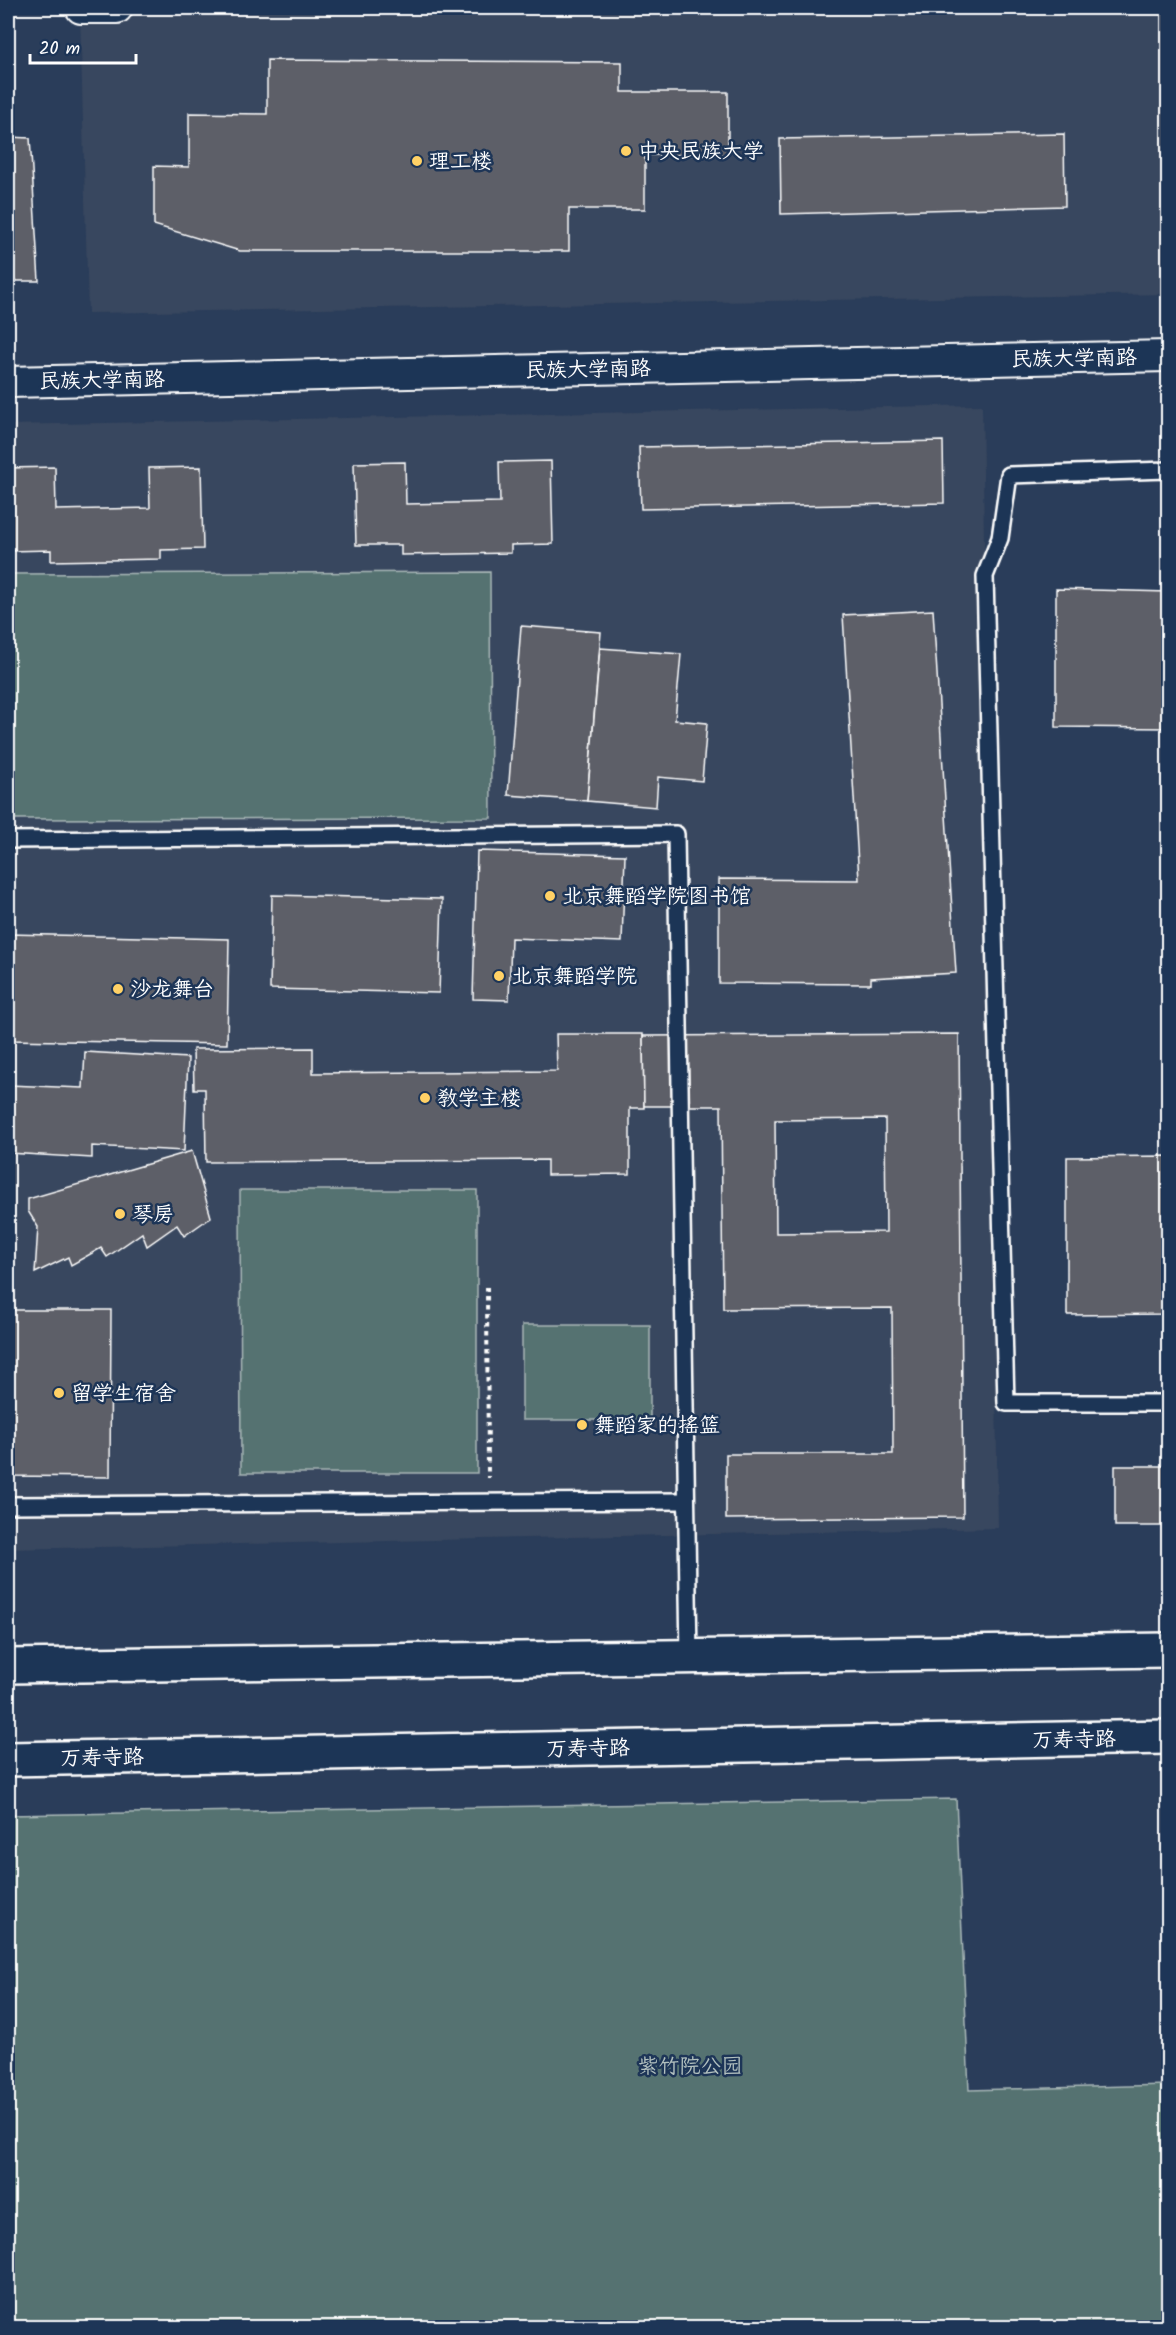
<svg xmlns="http://www.w3.org/2000/svg" width="1176" height="2335" font-family="Kalam,'LXGW WenKai TC',sans-serif">
<style>
.built{fill:#39475e}
.green{fill:#547271;stroke:#aab8b8;stroke-width:1.5}
.building{fill:#5d5e67;stroke:#fff;stroke-width:1.5;fill-rule:evenodd}
.lines{fill:none;stroke-linecap:round;stroke-linejoin:round}
.lane-casing{stroke:#fff;stroke-width:20}
.street-casing{stroke:#fff;stroke-width:34}
.secondary-casing{stroke:#fff;stroke-width:38}
.path{stroke:#fff;stroke-width:4;stroke-dasharray:4.5 4.5;stroke-linecap:butt}
.lane{stroke:#1d3557;stroke-width:15}
.street{stroke:#1d3557;stroke-width:30}
.secondary{stroke:#1d3557;stroke-width:33}
.poi-dot{fill:#ffd166;stroke:#1d3557;stroke-width:2}
.labels{text-anchor:middle;stroke-width:5;stroke-linejoin:round;paint-order:stroke}
.poi-label{font-size:21px;fill:#fff;stroke:#1d3557;text-anchor:start}
.street-label{font-size:21px;fill:#fff;stroke:#1d3557}
.park-label{font-size:21px;fill:#b2c0bf;stroke:#1d3557}
</style>
<rect width="100%" height="100%" fill="#2a3d5a"/>
<filter id="ink" filterUnits="userSpaceOnUse"><feTurbulence type="fractalNoise" baseFrequency=".0167" numOctaves="2"/><feDisplacementMap in="SourceGraphic" scale="12" xChannelSelector="R" yChannelSelector="G"/><feConvolveMatrix kernelMatrix="1 2 1 2 8 2 1 2 1" color-interpolation-filters="sRGB"/></filter>
<g filter="url(#ink)">
<g class="built">
<polygon points="80,8 1168,8 1168,294 88,313"/>
<polygon points="982,405 998,1528 8,1549 8,425"/>
</g>
<g class="green">
<polygon points="490,572 491,818 8,819 8,574"/>
<polygon points="240,1190 477,1190 477,1473 241,1473"/>
<rect x="522" y="1325" width="128" height="95"/>
<polygon points="956,1799 969,2090 1168,2085 1168,2327 8,2327 8,1815"/>
</g>
<g class="building">
<polygon points="267,60 622,62 622,92 728,92 728,155 645,155 645,209 569,209 569,251 240,251 154,225 154,166 189,167 189,113 267,114"/>
<polygon points="1064,134 1065,206 781,214 780,139"/>
<polygon points="8,137 30,138 39,281 8,281"/>
<polygon points="943,441 944,503 641,509 639,447"/>
<polygon points="551,461 553,544 511,545 511,553 401,555 401,545 356,545 354,463 405,462 406,504 500,502 499,462"/>
<polygon points="55,467 56,510 150,508 149,468 201,467 203,549 161,550 161,559 51,561 51,550 8,551 8,468"/>
<polygon points="1056,589 1168,592 1168,728 1056,727"/>
<polygon points="933,610 956,973 871,978 871,984 719,983 719,879 859,880 843,615"/>
<polygon points="521,626 601,632 587,801 508,795"/>
<polygon points="600,648 681,654 675,720 707,723 702,781 658,777 656,807 587,801"/>
<polygon points="477,851 625,855 622,942 511,938 509,1000 473,999"/>
<polygon points="272,895 442,899 439,993 270,989"/>
<polygon points="8,934 229,939 227,1044 8,1040"/>
<polygon points="556,1034 643,1034 644,1108 630,1108 630,1174 547,1175 547,1160 206,1162 205,1089 194,1089 193,1049 313,1048 313,1073 557,1071"/>
<path d="M959,1034l4,483 -237,2v-65h167l-1,-146 -169,1 -2,-203h-77l-1,-70zM885,1119l1,113 -110,1 -1,-113z"/>
<polygon points="85,1052 188,1058 184,1151 92,1146 92,1158 8,1153 8,1085 83,1088"/>
<polygon points="192,1151 211,1217 184,1236 177,1225 147,1246 142,1233 107,1257 101,1248 71,1265 68,1257 35,1273 38,1227 28,1211 28,1199"/>
<polygon points="1168,1156 1168,1314 1067,1315 1067,1157"/>
<polygon points="8,1310 111,1310 110,1477 8,1476"/>
<rect x="1115" y="1466" width="53" height="60"/>
</g>
<g class="lines">
<g class="lane-casing">
<g id="lane">
<polyline points="1168,470 1009,475 1000,538 985,576 1006,1403 1168,1403"/>
<polyline points="8,840 676,834 689,1657"/>
<polyline points="8,1505 686,1501"/>
</g>
</g>
<g class="street-casing">
<g id="street">
<polyline points="81,8 117,8"/>
<polyline points="8,382 1168,356"/>
</g>
</g>
<g class="secondary-casing">
<g id="secondary">
<polyline points="8,1666 1168,1650"/>
<polyline points="8,1759 1168,1737"/>
</g>
</g>
<polyline class="path" points="487,1287 488,1478"/>
<use href="#lane" class="lane"/>
<use href="#street" class="street"/>
<use href="#secondary" class="secondary"/>
</g>
</g>
<g class="poi-dot">
<circle cx="626" cy="151" r="6"/>
<circle cx="417" cy="161" r="6"/>
<circle cx="550" cy="896" r="6"/>
<circle cx="499" cy="976" r="6"/>
<circle cx="118" cy="989" r="6"/>
<circle cx="425" cy="1098" r="6"/>
<circle cx="120" cy="1214" r="6"/>
<circle cx="59" cy="1393" r="6"/>
<circle cx="582" cy="1425" r="6"/>
</g>
<g class="labels">
<g class="poi-label">
<text x="638" y="158">中央民族大学</text>
<text x="429" y="168">理工楼</text>
<text x="562" y="903">北京舞蹈学院图书馆</text>
<text x="511" y="983">北京舞蹈学院</text>
<text x="130" y="996">沙龙舞台</text>
<text x="437" y="1105">教学主楼</text>
<text x="132" y="1221">琴房</text>
<text x="71" y="1400">留学生宿舍</text>
<text x="594" y="1432">舞蹈家的摇篮</text>
</g>
<g class="street-label">
<text transform="translate(1074 358) rotate(-1)" y="7">民族大学南路</text>
<text transform="translate(588 369) rotate(-1)" y="7">民族大学南路</text>
<text transform="translate(102 380) rotate(-1)" y="7">民族大学南路</text>
<text transform="translate(1074 1739) rotate(-1)" y="7">万寿寺路</text>
<text transform="translate(588 1748) rotate(-1)" y="7">万寿寺路</text>
<text transform="translate(102 1757) rotate(-1)" y="7">万寿寺路</text>
</g>
<g class="park-label">
<text x="690" y="2073">紫竹院公园</text>
</g>
</g>
<rect width="1176" height="2335" fill="none" stroke="#1d3557" stroke-width="30"/>
<rect x="15" y="15" width="1146" height="2305" fill="none" stroke="#fff" stroke-width="2" filter="url(#ink)"/>
<path d="M30 54v9h106v-9" fill="none" stroke="#ffffff" stroke-width="3"/>
<text x="39" y="54" font-size="18" fill="#ffffff" stroke="#1d3557" stroke-width="4.5" paint-order="stroke">20 m</text>
</svg>
